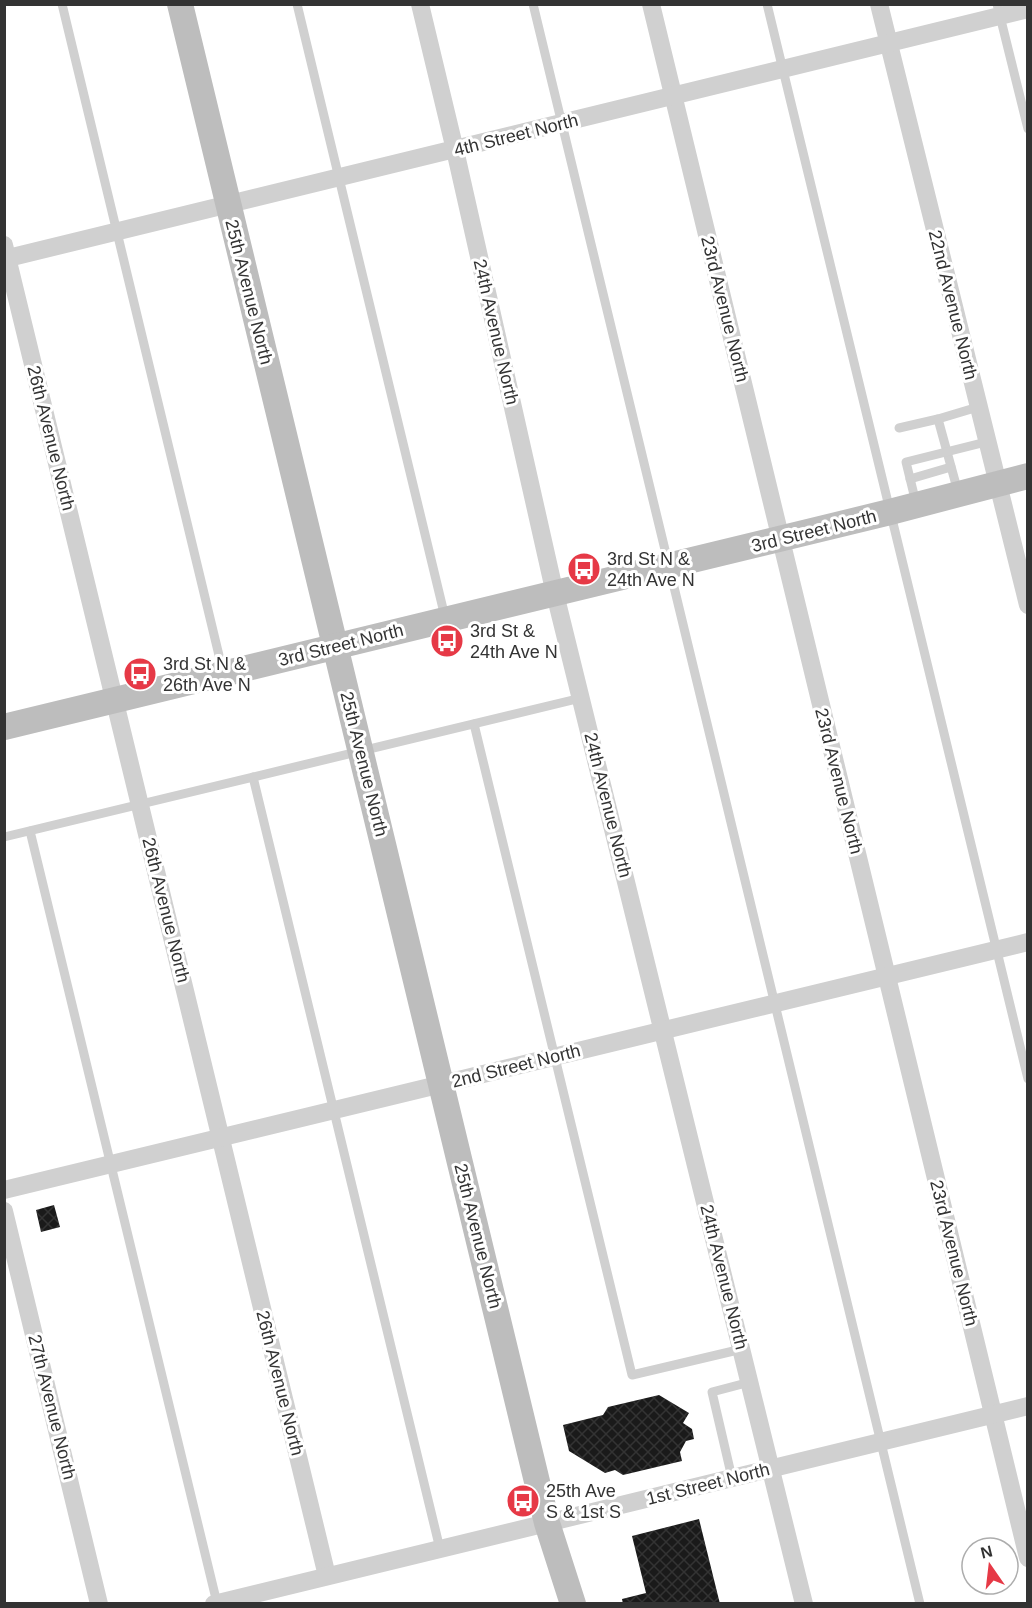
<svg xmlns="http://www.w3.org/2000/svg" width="1032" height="1608" font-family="Helvetica,sans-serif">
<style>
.building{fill:url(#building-cross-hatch)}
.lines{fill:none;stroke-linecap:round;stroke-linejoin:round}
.lane{stroke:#d0d0d0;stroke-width:9}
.street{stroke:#d0d0d0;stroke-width:18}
.secondary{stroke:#bdbdbd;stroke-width:26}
.labels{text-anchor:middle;stroke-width:6;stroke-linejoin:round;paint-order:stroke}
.street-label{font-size:18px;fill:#333;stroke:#fff}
.poi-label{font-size:18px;fill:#333;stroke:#fff;text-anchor:start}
</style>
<defs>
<pattern id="building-cross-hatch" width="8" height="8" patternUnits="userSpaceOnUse" patternTransform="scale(1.5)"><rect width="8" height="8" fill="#1a1a1a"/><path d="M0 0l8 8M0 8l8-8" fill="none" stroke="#333"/></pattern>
</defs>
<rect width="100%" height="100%" fill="#fff"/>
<g class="building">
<polygon points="54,1205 60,1227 41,1232 36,1210"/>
<polygon points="659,1395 689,1413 683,1423 692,1429 694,1439 686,1441 680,1452 682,1461 623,1475 615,1470 605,1473 569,1451 563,1425 603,1415 608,1407"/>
<polygon points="699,1519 720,1604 623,1604 622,1599 646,1593 632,1536"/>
</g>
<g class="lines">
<g class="lane">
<polyline points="62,4 223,672"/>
<polyline points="297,4 445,617"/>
<polyline points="533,4 920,1604"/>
<polyline points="767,4 1028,1079"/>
<polyline points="997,4 1028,129"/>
<polyline points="899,428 938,419"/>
<polyline points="910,479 951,467"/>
<polyline points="958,492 938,419 978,407"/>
<polyline points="916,503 906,462 986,442"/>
<polyline points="474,724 632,1375 742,1349"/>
<polyline points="253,777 440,1549"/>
<polyline points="30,831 217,1603"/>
<polyline points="4,837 581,698"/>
<polyline points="732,1478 712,1392 750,1382"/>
</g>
<g class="street">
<polyline points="420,4 455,150 555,594 804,1604"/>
<polyline points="651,4 1028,1558"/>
<polyline points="879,4 1028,605"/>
<polyline points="4,245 327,1576"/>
<polyline points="4,259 1028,9"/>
<polyline points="4,1190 1028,942"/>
<polyline points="4,1211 99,1604"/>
<polyline points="214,1604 1028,1406"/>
</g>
<g class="secondary">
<polyline points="180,4 547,1523 573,1604"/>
<polyline points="4,727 890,512 1028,476"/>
</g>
</g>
<defs>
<g id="bus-disc" transform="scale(1.725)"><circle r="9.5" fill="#e63946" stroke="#fff"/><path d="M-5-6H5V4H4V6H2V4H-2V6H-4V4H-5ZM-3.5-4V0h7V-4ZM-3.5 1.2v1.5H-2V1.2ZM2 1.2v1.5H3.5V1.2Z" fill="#fff"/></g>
</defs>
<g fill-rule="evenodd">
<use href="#bus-disc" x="584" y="569"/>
<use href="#bus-disc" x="447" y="641"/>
<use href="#bus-disc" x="140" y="674"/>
<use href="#bus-disc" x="523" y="1501"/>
</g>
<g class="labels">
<g class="street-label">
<text transform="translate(516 135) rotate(-14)" y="6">4th Street North</text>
<text transform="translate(249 292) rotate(76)" y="6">25th Avenue North</text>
<text transform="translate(953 305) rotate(76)" y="6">22nd Avenue North</text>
<text transform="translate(725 309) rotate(76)" y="6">23rd Avenue North</text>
<text transform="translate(496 332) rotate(77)" y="6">24th Avenue North</text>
<text transform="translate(51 438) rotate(76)" y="6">26th Avenue North</text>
<text transform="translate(814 531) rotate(-14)" y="6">3rd Street North</text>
<text transform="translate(341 645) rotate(-14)" y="6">3rd Street North</text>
<text transform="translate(364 764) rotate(76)" y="6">25th Avenue North</text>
<text transform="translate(839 781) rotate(76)" y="6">23rd Avenue North</text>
<text transform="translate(608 805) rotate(76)" y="6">24th Avenue North</text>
<text transform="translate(166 910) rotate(76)" y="6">26th Avenue North</text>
<text transform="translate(516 1066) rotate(-14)" y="6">2nd Street North</text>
<text transform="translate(478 1236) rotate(76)" y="6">25th Avenue North</text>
<text transform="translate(954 1253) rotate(76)" y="6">23rd Avenue North</text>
<text transform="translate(724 1277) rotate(76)" y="6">24th Avenue North</text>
<text transform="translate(280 1383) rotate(76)" y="6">26th Avenue North</text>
<text transform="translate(52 1407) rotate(76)" y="6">27th Avenue North</text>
<text transform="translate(708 1484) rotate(-14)" y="6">1st Street North</text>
</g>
<g class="poi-label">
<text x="607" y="565">3rd St N &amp;<tspan x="607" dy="21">24th Ave N</tspan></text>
<text x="470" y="637">3rd St &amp;<tspan x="470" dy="21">24th Ave N</tspan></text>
<text x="163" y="670">3rd St N &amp;<tspan x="163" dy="21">26th Ave N</tspan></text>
<text x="546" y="1497">25th Ave<tspan x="546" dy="21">S &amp; 1st S</tspan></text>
</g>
</g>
<rect width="1032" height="1608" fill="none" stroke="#333333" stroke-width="12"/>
<g transform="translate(990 1566) rotate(346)"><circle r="28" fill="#ffffff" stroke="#adadad" stroke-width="1.5"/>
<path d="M0-4.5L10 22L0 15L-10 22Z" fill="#e63946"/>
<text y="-9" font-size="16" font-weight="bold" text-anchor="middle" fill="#333333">N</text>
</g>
</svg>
